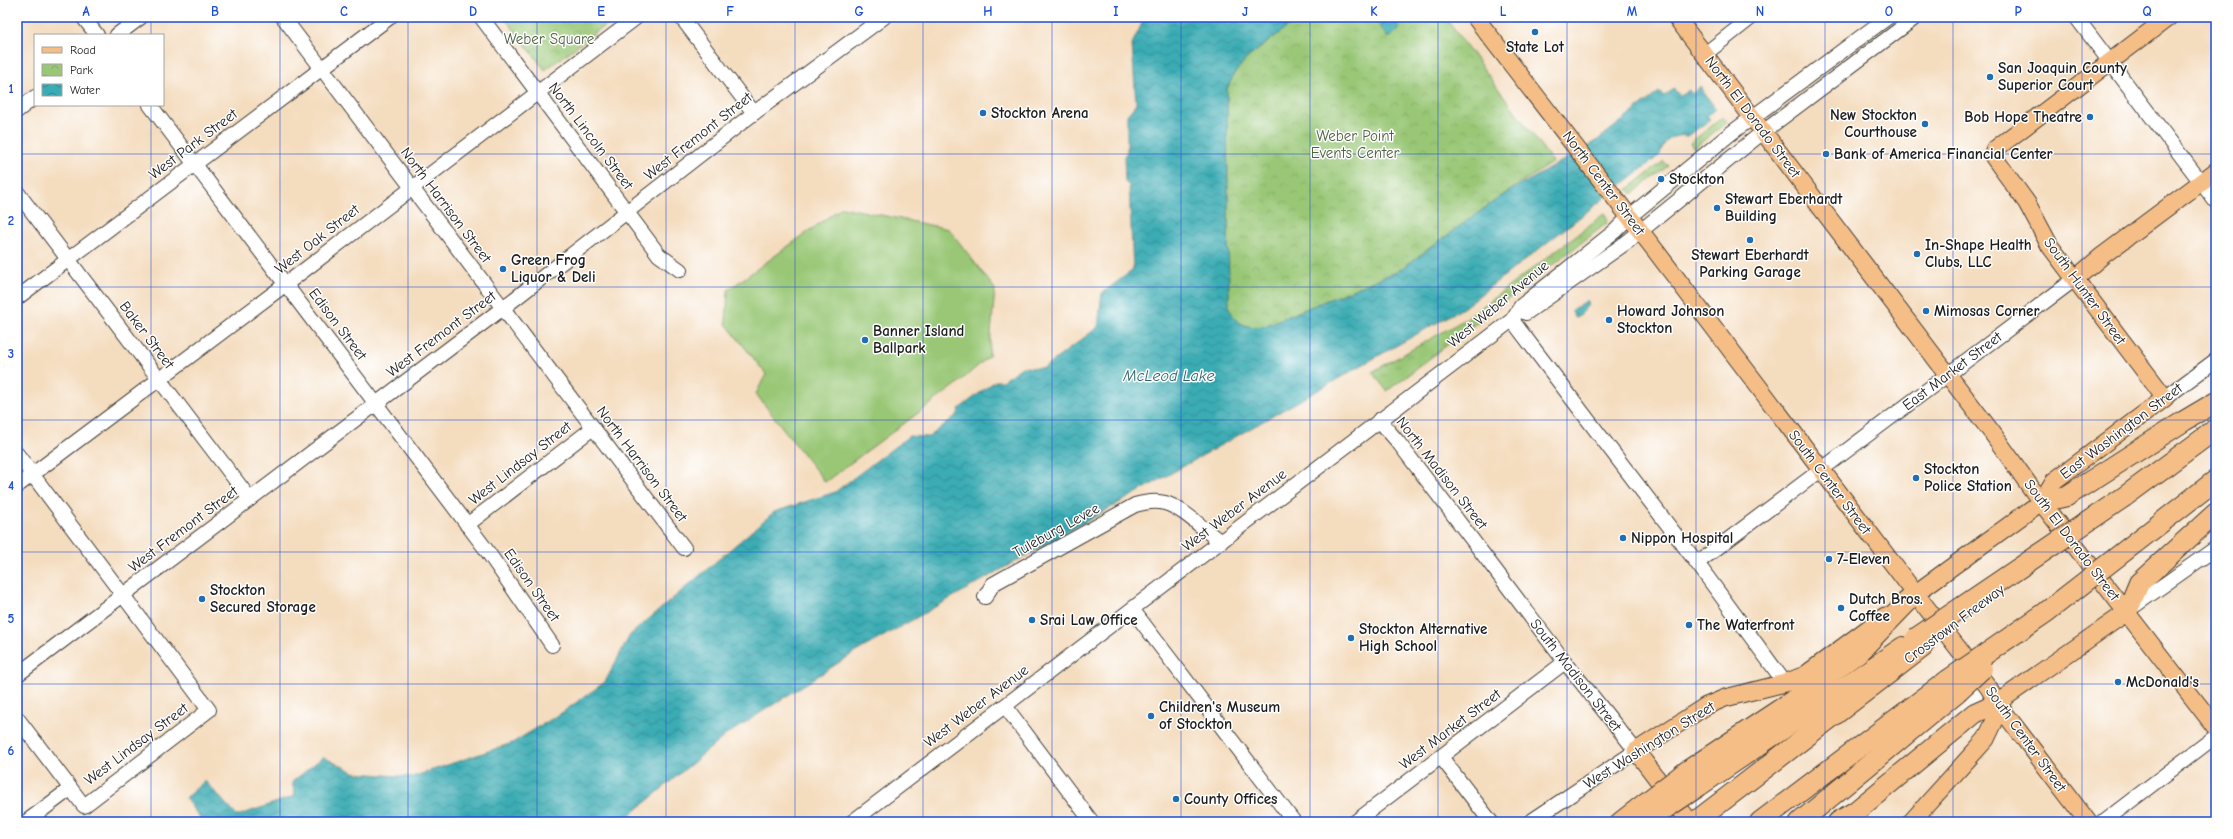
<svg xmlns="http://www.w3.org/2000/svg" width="2233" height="839" font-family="'Comic Neue',sans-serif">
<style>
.grass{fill:url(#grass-tufts);stroke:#5a7249}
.park{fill:url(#park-crowns);stroke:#5a7249}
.pitch{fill:#99c776;stroke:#5a7249}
.water{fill:url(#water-waves);stroke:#2c6468}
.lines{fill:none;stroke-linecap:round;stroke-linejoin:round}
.minor-casing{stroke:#3c3934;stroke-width:16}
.major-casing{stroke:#3c3934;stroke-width:19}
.highway-casing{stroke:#3c3934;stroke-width:22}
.minor{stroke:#fff;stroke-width:14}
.major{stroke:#f6be87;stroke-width:17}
.highway{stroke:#f6be87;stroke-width:20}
.highway-bridge-casing{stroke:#3c3934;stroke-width:22;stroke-linecap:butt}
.highway-bridge{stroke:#f6be87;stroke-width:20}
.grid{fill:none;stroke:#1d4ed8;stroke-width:1;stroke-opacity:0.55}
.poi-dot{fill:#1f6fb2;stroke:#fff;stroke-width:1.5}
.labels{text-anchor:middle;stroke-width:3;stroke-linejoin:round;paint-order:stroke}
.park-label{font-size:15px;fill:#4e6040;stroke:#fff}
.poi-label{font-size:15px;font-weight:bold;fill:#1c1c1c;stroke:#fff;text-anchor:start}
.street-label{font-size:15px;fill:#1c1c1c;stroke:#fff}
.water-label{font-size:16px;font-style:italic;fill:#2c6468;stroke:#fff}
.neatline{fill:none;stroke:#1d4ed8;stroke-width:1.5}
.grid-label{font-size:13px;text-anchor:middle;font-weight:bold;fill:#1d4ed8}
</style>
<defs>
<pattern id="grass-tufts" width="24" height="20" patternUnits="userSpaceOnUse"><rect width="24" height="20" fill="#99c776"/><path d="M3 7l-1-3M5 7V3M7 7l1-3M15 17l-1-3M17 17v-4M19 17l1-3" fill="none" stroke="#83aa66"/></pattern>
<pattern id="park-crowns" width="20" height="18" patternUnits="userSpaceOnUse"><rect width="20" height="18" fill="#99c776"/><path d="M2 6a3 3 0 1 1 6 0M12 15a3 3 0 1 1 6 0" fill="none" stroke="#83aa66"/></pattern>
<pattern id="water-waves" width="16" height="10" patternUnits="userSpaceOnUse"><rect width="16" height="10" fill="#3bacb4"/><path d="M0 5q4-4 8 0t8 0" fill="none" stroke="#318b92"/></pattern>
</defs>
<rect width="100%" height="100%" fill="#fff"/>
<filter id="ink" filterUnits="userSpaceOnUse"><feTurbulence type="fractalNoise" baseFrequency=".025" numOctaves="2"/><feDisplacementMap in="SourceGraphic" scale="8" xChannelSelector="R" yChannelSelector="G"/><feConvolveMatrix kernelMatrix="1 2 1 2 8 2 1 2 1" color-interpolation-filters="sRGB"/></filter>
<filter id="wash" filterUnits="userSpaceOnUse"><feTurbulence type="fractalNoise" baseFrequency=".012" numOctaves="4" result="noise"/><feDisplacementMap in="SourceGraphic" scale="16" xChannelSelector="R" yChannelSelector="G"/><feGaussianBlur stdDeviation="0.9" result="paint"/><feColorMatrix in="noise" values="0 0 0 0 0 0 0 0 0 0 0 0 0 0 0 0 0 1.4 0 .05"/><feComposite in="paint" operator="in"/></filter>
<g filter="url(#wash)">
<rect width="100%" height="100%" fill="#f4dcbe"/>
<g class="grass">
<polygon points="1723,117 1727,122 1694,148 1690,143"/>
<polygon points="1664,161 1668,166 1632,194 1628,189"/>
<polygon points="1605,213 1607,219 1606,224 1387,391 1372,372 1469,317"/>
</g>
<g class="park">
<polygon points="504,17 616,17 545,70"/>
<path d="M1300,17h145l108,145 -53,35 -102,74 -134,55c-17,3 -28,-2 -35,-18l-2,-219 7,-15 12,-15z"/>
</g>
<polygon class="pitch" points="842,207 949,229 995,289 989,356 956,385 825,482 756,394 766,374 726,324 728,290"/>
<g class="water">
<path d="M1145,17h155l-54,42 -12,15 -7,15 2,219c7,16 18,21 35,18l134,-55 102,-74 95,-55 64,-50 5,4 10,-7 6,7 9,-6 3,4 8,-7 16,22 -9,6 3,5 -23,16c-15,-2 -24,5 -27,19l-197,153 -609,345 -128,82 -104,87h-419l-18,-24 20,-17 32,35 58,-20 -3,-14 31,-25 33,16 56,4 100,-34 48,-29 45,-32 25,-47 144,-123 61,-20 74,-56 20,1 29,-23 1,-5 36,-28h7l20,-14 22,1 54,-41 4,-34 31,-23 -4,-84 -4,-4 -1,-26 3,-4v-37l9,-11 -4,-60z"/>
<polygon points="1391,17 1400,29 1388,38 1379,26"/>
<polygon points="1586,301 1588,305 1578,317 1575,317 1572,311 1573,309"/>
</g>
</g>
<g filter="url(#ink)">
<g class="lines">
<g class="minor-casing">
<g id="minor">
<polyline points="83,17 97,35"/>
<polyline points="283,17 684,548"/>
<polyline points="481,17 659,255 680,270"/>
<polyline points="681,17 754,113"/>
<polyline points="2076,17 2216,202"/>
<polyline points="117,35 141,17"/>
<polyline points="1705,54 1752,17"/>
<polyline points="150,105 485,548 552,645"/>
<polyline points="17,111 35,97"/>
<polyline points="17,192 250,499"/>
<polyline points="17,298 390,17"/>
<polyline points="1526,313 1627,242 1763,132 1916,17"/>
<polyline points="1512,320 1697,563 1785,683"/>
<polyline points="2165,398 2216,360"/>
<polyline points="1379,420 1398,442 1565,662 1636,751 1530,822"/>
<polyline points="17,454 209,710 84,806 17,718"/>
<polyline points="17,486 286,284 637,17"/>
<polyline points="467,525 593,428"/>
<polyline points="1697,563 2075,279"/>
<path d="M985,597l8,-13 142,-79c10,-3 20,-5 30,-2 18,5 40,28 56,39"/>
<polyline points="1132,609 1294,822"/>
<polyline points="2127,611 2216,548"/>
<polyline points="17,675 503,308 754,113 884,17"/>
<polyline points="1005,706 1092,822"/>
<polyline points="1441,757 1491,822"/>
<polyline points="26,822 70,789"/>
<polyline points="852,822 1512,320 1521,306 1615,231 1629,217 1730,134 1888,17"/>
<polyline points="1355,822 1565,662"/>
<polyline points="2103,822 2216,736"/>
</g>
</g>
<g class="major-casing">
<g id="major">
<polyline points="1475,17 1655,250 1908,584 1989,688 1997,703 2088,822"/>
<polyline points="1676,17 1993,434 2041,502 2216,728"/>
<polyline points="2075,279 2102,256 2216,171"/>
<polyline points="1905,601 2041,502 2054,481 2165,398 2050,246 2027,203 1993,156 1994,150 2169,17"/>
<polyline points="1997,703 2127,612"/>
<polyline points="1690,822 1636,751 1706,706 1725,698 1785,683 1805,675 1885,616"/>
<polyline points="1911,822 1986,739 1996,718 1997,703"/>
</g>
</g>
<g class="highway-casing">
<g id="highway">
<polyline points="2124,497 2216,429"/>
<polyline points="2041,502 2067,496 2184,421 2216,402"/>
<polyline points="2127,612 2139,583 2216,513"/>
<polyline points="1687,771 1785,706 1859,652 1916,593"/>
<polyline points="1699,786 1903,647"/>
<polyline points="1621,822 1639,808"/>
<polyline points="1695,822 1923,647"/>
<polyline points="1760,822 1948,680"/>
<polyline points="1800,822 1957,692"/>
<polyline points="1838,822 1856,811 1975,713 1997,703"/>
</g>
</g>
<use href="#minor" class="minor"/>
<use href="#major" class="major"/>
<use href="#highway" class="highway"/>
<g class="highway-bridge-casing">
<g id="highway-bridge">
<polyline points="1916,638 2124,497"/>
<polyline points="1948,680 2045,613 2216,480"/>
<polyline points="1957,692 1982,669"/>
<polyline points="1639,808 1687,771"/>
<polyline points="1648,820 1699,786"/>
</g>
</g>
<use href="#highway-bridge" class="highway-bridge"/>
</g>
</g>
<path class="grid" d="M151,17v18M280,17v805M408,17v805M537,17v805M666,17v805M795,17v805M923,17v805M1052,17v805M1181,17v805M1310,17v805M1438,17v805M1567,17v805M1696,17v805M1825,17v805M1953,17v805M2082,17v805M151,105v717M17,154h2199M17,287h2199M17,420h2199M17,552h2199M17,684h2199"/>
<g class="poi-dot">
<circle cx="1535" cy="32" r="4"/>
<circle cx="1990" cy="77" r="4"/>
<circle cx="983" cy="113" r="4"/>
<circle cx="2090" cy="117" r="4"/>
<circle cx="1925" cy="124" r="4"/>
<circle cx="1826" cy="154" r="4"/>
<circle cx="1661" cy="179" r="4"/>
<circle cx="1717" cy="208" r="4"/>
<circle cx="1750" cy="240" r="4"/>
<circle cx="1917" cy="254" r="4"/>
<circle cx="503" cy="269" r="4"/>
<circle cx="1926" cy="311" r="4"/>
<circle cx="1609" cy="320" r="4"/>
<circle cx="865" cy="340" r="4"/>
<circle cx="1916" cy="478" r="4"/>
<circle cx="1623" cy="538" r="4"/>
<circle cx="1829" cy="559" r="4"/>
<circle cx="202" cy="599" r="4"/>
<circle cx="1841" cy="608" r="4"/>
<circle cx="1032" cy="620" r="4"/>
<circle cx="1689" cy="625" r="4"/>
<circle cx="1351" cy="638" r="4"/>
<circle cx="2118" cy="682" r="4"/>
<circle cx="1151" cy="716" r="4"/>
<circle cx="1176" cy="799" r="4"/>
</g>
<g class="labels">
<g class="park-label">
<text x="549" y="44">Weber Square</text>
<text x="1355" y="141">Weber Point<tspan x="1355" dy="17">Events Center</tspan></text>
</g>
<g class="poi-label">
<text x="1535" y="52" text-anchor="middle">State Lot</text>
<text x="1998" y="73">San Joaquin County<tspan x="1998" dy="17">Superior Court</tspan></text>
<text x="991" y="118">Stockton Arena</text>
<text x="1917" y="120" text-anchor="end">New Stockton<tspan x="1917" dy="17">Courthouse</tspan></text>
<text x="2082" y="122" text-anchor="end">Bob Hope Theatre</text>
<text x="1834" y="159">Bank of America Financial Center</text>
<text x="1669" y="184">Stockton</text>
<text x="1725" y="204">Stewart Eberhardt<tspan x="1725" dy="17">Building</tspan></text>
<text x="1925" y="250">In-Shape Health<tspan x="1925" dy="17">Clubs, LLC</tspan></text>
<text x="1750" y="260" text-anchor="middle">Stewart Eberhardt<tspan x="1750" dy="17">Parking Garage</tspan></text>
<text x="511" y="265">Green Frog<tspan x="511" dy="17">Liquor &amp; Deli</tspan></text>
<text x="1617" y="316">Howard Johnson<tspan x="1617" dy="17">Stockton</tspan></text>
<text x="1934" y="316">Mimosas Corner</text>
<text x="873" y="336">Banner Island<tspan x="873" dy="17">Ballpark</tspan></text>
<text x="1924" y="474">Stockton<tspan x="1924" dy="17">Police Station</tspan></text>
<text x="1631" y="543">Nippon Hospital</text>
<text x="1837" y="564">7-Eleven</text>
<text x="210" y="595">Stockton<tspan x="210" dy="17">Secured Storage</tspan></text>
<text x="1849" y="604">Dutch Bros.<tspan x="1849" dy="17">Coffee</tspan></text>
<text x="1040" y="625">Srai Law Office</text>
<text x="1697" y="630">The Waterfront</text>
<text x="1359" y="634">Stockton Alternative<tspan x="1359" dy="17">High School</tspan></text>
<text x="2126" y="687">McDonald's</text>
<text x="1159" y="712">Children's Museum<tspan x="1159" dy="17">of Stockton</tspan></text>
<text x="1184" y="804">County Offices</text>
</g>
<g class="street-label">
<text transform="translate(1753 117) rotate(53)" y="5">North El Dorado Street</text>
<text transform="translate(591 136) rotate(53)" y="5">North Lincoln Street</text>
<text transform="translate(698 136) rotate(-38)" y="5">West Fremont Street</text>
<text transform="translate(193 144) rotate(-37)" y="5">West Park Street</text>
<text transform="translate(1604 183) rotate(53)" y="5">North Center Street</text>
<text transform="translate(446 205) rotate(53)" y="5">North Harrison Street</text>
<text transform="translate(317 239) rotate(-38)" y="5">West Oak Street</text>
<text transform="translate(2085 291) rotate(54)" y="5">South Hunter Street</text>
<text transform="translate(1498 304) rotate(-40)" y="5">West Weber Avenue</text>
<text transform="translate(338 324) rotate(53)" y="5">Edison Street</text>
<text transform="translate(441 334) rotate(-37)" y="5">West Fremont Street</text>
<text transform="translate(147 335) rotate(53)" y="5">Baker Street</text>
<text transform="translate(1952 371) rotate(-37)" y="5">East Market Street</text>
<text transform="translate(2121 431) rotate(-37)" y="5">East Washington Street</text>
<text transform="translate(520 463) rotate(-38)" y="5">West Lindsay Street</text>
<text transform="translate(642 464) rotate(53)" y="5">North Harrison Street</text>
<text transform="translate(1442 473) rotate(52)" y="5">North Madison Street</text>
<text transform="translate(1830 482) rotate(53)" y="5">South Center Street</text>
<text transform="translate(1234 510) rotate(-37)" y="5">West Weber Avenue</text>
<text transform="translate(183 529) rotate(-37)" y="5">West Fremont Street</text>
<text transform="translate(1056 530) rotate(-29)" y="5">Tuleburg Levee</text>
<text transform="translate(2072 540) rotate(53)" y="5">South El Dorado Street</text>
<text transform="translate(532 585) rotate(55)" y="5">Edison Street</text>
<text transform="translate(1954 624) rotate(-37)" y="5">Crosstown Freeway</text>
<text transform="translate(1576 675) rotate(52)" y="5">South Madison Street</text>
<text transform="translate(976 706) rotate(-37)" y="5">West Weber Avenue</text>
<text transform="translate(1450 729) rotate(-37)" y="5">West Market Street</text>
<text transform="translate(2026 739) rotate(54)" y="5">South Center Street</text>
<text transform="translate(136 744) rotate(-37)" y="5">West Lindsay Street</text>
<text transform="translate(1649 745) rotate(-32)" y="5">West Washington Street</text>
</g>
<g class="water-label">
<text x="1169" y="381">McLeod Lake</text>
</g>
</g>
<rect width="2233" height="839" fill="none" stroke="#fff" stroke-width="44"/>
<rect x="34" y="34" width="130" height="72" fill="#ffffff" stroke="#a4a4a4"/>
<rect x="42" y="47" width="20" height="6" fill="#f6be87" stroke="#a4a4a4"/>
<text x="70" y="54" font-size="12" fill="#1c1c1c">Road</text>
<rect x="42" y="64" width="20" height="12" fill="url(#park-crowns)" stroke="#a4a4a4"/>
<text x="70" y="74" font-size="12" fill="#1c1c1c">Park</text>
<rect x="42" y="84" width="20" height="12" fill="url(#water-waves)" stroke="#a4a4a4"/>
<text x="70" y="94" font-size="12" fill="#1c1c1c">Water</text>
<rect x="22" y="22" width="2189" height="795" class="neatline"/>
<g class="grid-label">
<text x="86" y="16">A</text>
<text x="215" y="16">B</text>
<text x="344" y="16">C</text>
<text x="473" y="16">D</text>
<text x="601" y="16">E</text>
<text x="730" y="16">F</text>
<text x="859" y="16">G</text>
<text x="988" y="16">H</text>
<text x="1116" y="16">I</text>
<text x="1245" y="16">J</text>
<text x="1374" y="16">K</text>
<text x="1503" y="16">L</text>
<text x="1632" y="16">M</text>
<text x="1760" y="16">N</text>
<text x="1889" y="16">O</text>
<text x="2018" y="16">P</text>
<text x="2147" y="16">Q</text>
<text x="11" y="93">1</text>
<text x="11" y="225">2</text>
<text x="11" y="358">3</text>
<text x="11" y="490">4</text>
<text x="11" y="623">5</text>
<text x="11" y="755">6</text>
</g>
</svg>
